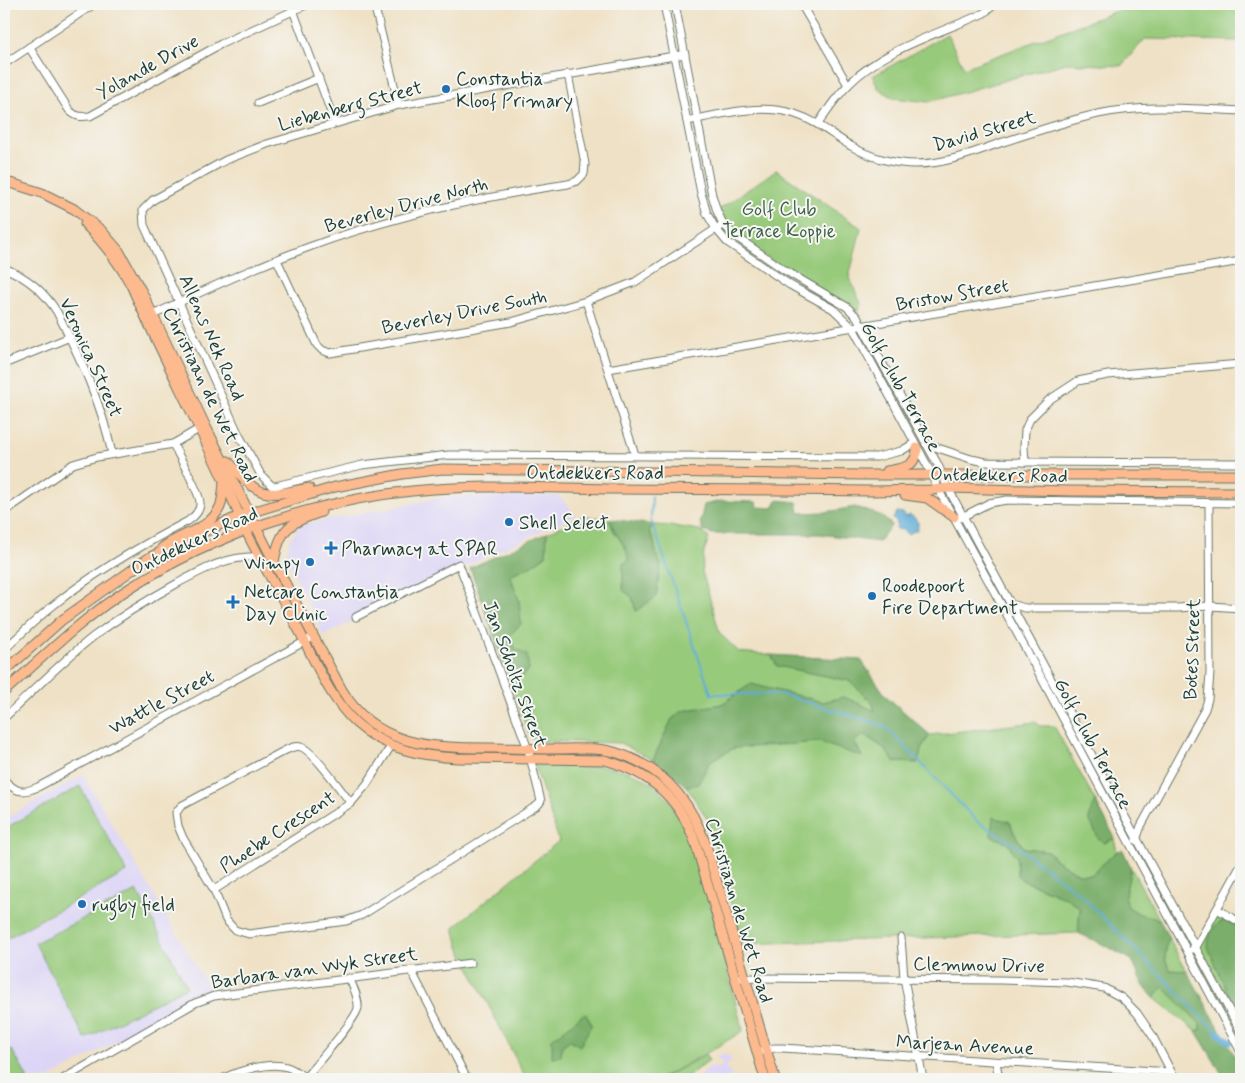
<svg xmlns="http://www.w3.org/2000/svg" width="1245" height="1083" font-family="Mynerve,sans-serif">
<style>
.built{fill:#ddd5f6}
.green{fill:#98ca7b;stroke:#5c8458}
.forest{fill:#7aae6b;stroke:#4c7650}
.water{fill:#5dacd7;stroke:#3e7486}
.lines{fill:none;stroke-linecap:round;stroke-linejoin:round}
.stream{stroke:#5dacd7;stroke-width:2}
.canal{stroke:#5dacd7;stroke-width:7}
.minor-casing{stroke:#687667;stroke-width:9}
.major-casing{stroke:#687667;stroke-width:11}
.minor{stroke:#fff;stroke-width:7}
.major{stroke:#fcba8e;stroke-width:9}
.poi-dot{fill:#1f6fb2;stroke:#f6f6f2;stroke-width:2}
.labels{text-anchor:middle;stroke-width:4;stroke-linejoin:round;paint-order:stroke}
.street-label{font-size:19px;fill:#1f3d34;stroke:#f6f6f2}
.poi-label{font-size:19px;fill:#1f3d34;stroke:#f6f6f2;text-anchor:start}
.park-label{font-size:19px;fill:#3d6046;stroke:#f6f6f2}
</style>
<rect width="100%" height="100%" fill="#f6f6f2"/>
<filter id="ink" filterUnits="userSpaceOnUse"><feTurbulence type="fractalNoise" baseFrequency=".02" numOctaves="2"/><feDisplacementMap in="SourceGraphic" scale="10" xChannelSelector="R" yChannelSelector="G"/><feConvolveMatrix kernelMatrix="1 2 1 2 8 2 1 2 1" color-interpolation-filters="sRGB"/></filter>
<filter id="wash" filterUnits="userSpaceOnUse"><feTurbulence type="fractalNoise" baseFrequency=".0096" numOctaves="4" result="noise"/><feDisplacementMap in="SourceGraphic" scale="20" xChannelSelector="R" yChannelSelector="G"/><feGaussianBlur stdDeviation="1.12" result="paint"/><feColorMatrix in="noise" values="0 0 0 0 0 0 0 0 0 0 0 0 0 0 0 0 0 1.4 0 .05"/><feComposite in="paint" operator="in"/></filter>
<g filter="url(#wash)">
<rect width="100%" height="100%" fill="#efe1c5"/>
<g class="built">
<polygon points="450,496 559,496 576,515 479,560 323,636 286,556 290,539 300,525"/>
<polygon points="83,775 210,990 48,1079 4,1079 4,819"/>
<polygon points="726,1053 732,1061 725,1067 732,1075 726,1079 695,1079 710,1067 718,1068 723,1064 717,1057 721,1054 722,1056"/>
</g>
<g class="green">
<polygon points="1122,4 1241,4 1241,41 1145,39 1121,66 1066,63 929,102 893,98 878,88 873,76 947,34 964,68 1119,10"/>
<polygon points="776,170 861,228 849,278 861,303 857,317 735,236 717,211"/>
<polygon points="583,516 610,519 613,530 628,551 632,597 636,611 657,558 654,540 649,531 654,525 672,526 700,530 709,538 704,552 702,571 720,634 739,652 771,655 777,666 850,681 873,704 875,712 844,697 823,702 751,684 722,704 682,711 672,719 653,760 620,743 536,741 529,735 512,687 529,669 515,648 510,635 521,624 519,600 510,575 530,566 546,555 547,533"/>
<polygon points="1036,722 1040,726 1054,726 1095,800 1089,819 1104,843 1114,839 1117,851 1091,875 1079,874 1056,860 1048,851 1024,848 1014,833 1010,822 991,836 1007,842 1017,858 1017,875 1022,880 1067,898 1080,908 1078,933 742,944 708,820 686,786 698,784 710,761 734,748 819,742 862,756 854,741 865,735 885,749 894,762 918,763 922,747 930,735"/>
<path d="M571,764c29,2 60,2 84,22 39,33 49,94 61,141 9,35 18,69 27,104l-38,23 -46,25h-133l-67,-132 -5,-20 105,-86 -24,-75z"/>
<polygon points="80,786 127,872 4,940 4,829"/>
<polygon points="1131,868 1160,920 1139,914 1128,907 1125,895"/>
<polygon points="137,891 187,987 85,1039 35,943"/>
<polygon points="1218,912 1241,925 1241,1024 1199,946"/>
<polygon points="1169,939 1187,971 1170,971 1165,959 1167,941"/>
<polygon points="1162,986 1200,1024 1201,1030 1196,1031 1154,998"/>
<polygon points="12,1050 28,1079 4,1079 4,1054"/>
<polygon points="706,1055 709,1060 684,1079 661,1079"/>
</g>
<g class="forest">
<polygon points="777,500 797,502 799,513 826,512 855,507 880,515 892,525 878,542 820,534 713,534 703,531 700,522 704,505 721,501 756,502 757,507 773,508"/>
<path d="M610,519l44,6 -5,6c6,11 5,23 12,33l-5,33 -20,14 -4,-14 -9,-7v-26l5,-3c0,-18 -14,-24 -18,-42z"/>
<polygon points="547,533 546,555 530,566 510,575 519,600 521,624 510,635 515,648 527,655 529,669 512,687 470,568"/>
<polygon points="771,655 861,660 886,696 930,735 922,747 918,763 894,762 885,749 865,735 854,741 862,757 819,742 734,748 710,761 698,784 686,786 653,760 672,719 683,711 722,704 751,684 823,702 844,697 875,711 873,704 850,681 777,666"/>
<polygon points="1095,800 1115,838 1104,843 1098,838 1089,819"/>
<polygon points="993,817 1010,822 1014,833 1024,848 1048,851 1056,860 1079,874 1091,875 1117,851 1123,850 1131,868 1125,895 1128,907 1140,914 1160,920 1169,939 1167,941 1165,959 1170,970 1187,971 1241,1067 1241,1079 1225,1079 1196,1031 1201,1030 1200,1024 1163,987 1154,998 1142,984 1132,960 1100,943 1078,933 1080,908 1067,898 1022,880 1017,875 1017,858 1007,842 991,836"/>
<path d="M1225,920l16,8v92h-2l-31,-73c0,-13 6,-23 17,-27z"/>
<polygon points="585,1013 592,1024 580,1046 570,1040 562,1046 561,1056 552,1057 552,1039"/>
</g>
<path class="water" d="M897,512l6,1 3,4 4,-2c7,4 10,7 7,15l-9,4 -5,-3 -1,-3 -3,2 -3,-2 1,-5 -4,-4z"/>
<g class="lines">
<polyline class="stream" points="652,496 651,520 711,694 781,694 885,726 978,822 1014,844 1080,894 1218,1033"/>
<polyline class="canal" points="1218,1033 1230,1042"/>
</g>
</g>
<g filter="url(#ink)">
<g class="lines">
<g class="minor-casing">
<g id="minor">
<polyline points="374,4 399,105"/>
<polyline points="664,4 701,193 707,214 716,229 727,242 790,285 833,309 853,328 927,465 938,489 1041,677 1241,1052"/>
<polyline points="675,4 712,195 717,211 723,224 735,236 786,271 847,307 857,317 938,465 948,488 1241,1032"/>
<polyline points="801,4 848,85"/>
<polyline points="293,10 335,123"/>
<path d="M29,47l40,63c7,7 11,7 21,6l131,-72 87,-40"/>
<polyline points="685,54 399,105 267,144 226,160 153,200 143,210 144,225 239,435 261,475 272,486 275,486 362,465 449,455 877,457 901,451 915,443"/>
<polyline points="4,64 94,4"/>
<polyline points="258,103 319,78"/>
<path d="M687,121c35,-7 73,-18 108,-7 22,7 37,21 56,32 18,11 43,18 65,18 29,0 57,-11 84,-21 32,-10 65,-22 98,-29 47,-10 96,-5 143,-3"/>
<path d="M818,124c9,-14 19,-28 31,-40 36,-36 90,-50 135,-71l11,-9"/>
<polyline points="277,260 317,345 322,350 330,353 511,322 586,301 635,282 719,227"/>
<path d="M4,268c23,9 40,23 53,44 23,46 45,92 55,142"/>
<polyline points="586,301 635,455"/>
<path d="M149,317c52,-26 106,-50 160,-70 84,-31 172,-50 259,-63l9,-3 7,-7 1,-10 -17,-90"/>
<polyline points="4,364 70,337"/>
<polyline points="608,369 1241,261"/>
<polyline points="926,444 971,459 986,462 1241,463"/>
<polyline points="1025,462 1024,447 1025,430 1030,419 1049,400 1078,381 1108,375 1241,364"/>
<polyline points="4,512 73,464 97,457 173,444 204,426"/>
<polyline points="960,518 989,503 1007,500 1241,503"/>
<polyline points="1010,604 1025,608 1177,608 1210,606 1241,608"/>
<path d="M4,650c17,-16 33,-32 51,-46 41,-33 87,-59 133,-83 6,-4 11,-9 12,-16 2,-10 -22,-50 -27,-61"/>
<path d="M4,718c29,-27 58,-57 90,-82 27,-20 55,-37 84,-53 26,-14 51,-28 82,-26"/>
<path d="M4,780c12,12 18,14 34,7l275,-150"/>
<path d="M351,803c-10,-12 -38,-53 -50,-56 -6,-2 -13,2 -19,5l-101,54 -5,7 2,13 5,12 31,52 12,30 9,10 14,4 97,-13 16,-6 176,-110 3,-4 -13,-52 -69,-185 -103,53"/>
<polyline points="1136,840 1141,826 1205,709 1208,699 1210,673 1209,503"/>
<polyline points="214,890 351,803 367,784 391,746"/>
<polyline points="1217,909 1241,923"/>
<polyline points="901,938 904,978 923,1079"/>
<polyline points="1193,949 1196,947 1241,865"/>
<polyline points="411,970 467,1079"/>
<polyline points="741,978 1000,980 1067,982 1104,988 1122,998 1137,1013 1152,1035 1175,1079"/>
<polyline points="763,1051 774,1048 782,1048 1171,1072"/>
<polyline points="996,1062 999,1079"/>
<polyline points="63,1079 195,1003 214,996 471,963"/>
<path d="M222,1079c17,-8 47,-18 65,-12 7,2 14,8 20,12"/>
<path d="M304,1079c10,-12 52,-59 54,-71 1,-10 -5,-22 -9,-30"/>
</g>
</g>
<g class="major-casing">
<g id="major">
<path d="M4,182l10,2 28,9 32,16 27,21 18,21 24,43 62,131 69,137 68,128c33,56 88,58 147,58 24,0 48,1 72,1 17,0 36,-2 53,3 48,14 76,47 92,93l69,234"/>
<path d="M85,224c20,20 33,37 46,61 29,66 63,130 93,196 8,16 14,32 21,48 16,32 34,63 50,94 19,34 32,73 61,100 29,26 64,33 102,35l147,2c47,14 75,38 91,85l69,234"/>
<path d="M228,461c31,36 34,37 81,27"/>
<path d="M887,471c16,-3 30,-4 30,-23"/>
<polyline points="905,495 927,498 954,517"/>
<path d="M162,548c18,-15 48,-18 58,-41 3,-8 3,-17 4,-24"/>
<path d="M274,562c6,-35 16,-39 47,-50"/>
<polyline points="4,672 62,620 150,557 239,516 335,487 402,474 443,469 864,475 1241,475"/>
<path d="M4,692c41,-37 82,-77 129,-106 83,-52 182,-85 279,-95 65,-7 130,-3 195,-2 88,0 177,1 265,2l60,-1 16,-2 121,3 172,1"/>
</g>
</g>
<use href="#minor" class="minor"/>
<use href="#major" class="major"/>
</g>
</g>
<g class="poi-dot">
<circle cx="446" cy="89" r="5"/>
<circle cx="509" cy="522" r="5"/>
<path d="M328.5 540.5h5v5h5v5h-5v5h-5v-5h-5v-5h5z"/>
<circle cx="310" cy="562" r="5"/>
<circle cx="872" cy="596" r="5"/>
<path d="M230.5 594.5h5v5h5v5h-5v5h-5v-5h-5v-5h5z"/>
<circle cx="82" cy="904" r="5"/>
</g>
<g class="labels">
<g class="street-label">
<text transform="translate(147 66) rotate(-29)" y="7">Yolande Drive</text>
<text transform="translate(350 105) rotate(-15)" y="7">Liebenberg Street</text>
<text transform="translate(984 130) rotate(-16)" y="7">David Street</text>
<text transform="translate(406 204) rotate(-15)" y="7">Beverley Drive North</text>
<text transform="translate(952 294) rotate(-10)" y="7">Bristow Street</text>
<text transform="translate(464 311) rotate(-11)" y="7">Beverley Drive South</text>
<text transform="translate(213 337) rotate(66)" y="7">Allens Nek Road</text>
<text transform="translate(92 357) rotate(66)" y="7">Veronica Street</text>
<text transform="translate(902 386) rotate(61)" y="7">Golf Club Terrace</text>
<text transform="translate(211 394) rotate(64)" y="7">Christiaan de Wet Road</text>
<text x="595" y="479">Ontdekkers Road</text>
<text transform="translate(999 474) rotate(1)" y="7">Ontdekkers Road</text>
<text transform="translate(194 540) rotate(-25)" y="7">Ontdekkers Road</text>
<text transform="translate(1191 649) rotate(-88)" y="7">Botes Street</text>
<text transform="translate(516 674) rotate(70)" y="7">Jan Scholtz Street</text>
<text transform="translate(161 701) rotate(-28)" y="7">Wattle Street</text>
<text transform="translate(1094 743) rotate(62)" y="7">Golf Club Terrace</text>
<text transform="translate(277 831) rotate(-33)" y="7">Phoebe Crescent</text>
<text transform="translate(740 910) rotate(73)" y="7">Christiaan de Wet Road</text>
<text transform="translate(979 964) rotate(1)" y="7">Clemmow Drive</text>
<text transform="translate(314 967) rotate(-8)" y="7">Barbara van Wyk Street</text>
<text transform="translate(965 1044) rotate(3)" y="7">Marjean Avenue</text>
</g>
<g class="poi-label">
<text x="456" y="85">Constantia<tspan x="456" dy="22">Kloof Primary</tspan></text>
<text x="519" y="529">Shell Select</text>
<text x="341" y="555">Pharmacy at SPAR</text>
<text x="300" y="569" text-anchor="end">Wimpy</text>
<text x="882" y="592">Roodepoort<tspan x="882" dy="22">Fire Department</tspan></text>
<text x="244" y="598">Netcare Constantia<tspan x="244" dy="22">Day Clinic</tspan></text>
<text x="92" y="911">rugby field</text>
</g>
<g class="park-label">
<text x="779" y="215">Golf Club<tspan x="779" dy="22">Terrace Koppie</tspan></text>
</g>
</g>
<rect width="1245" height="1083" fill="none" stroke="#f6f6f2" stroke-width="20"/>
</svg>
